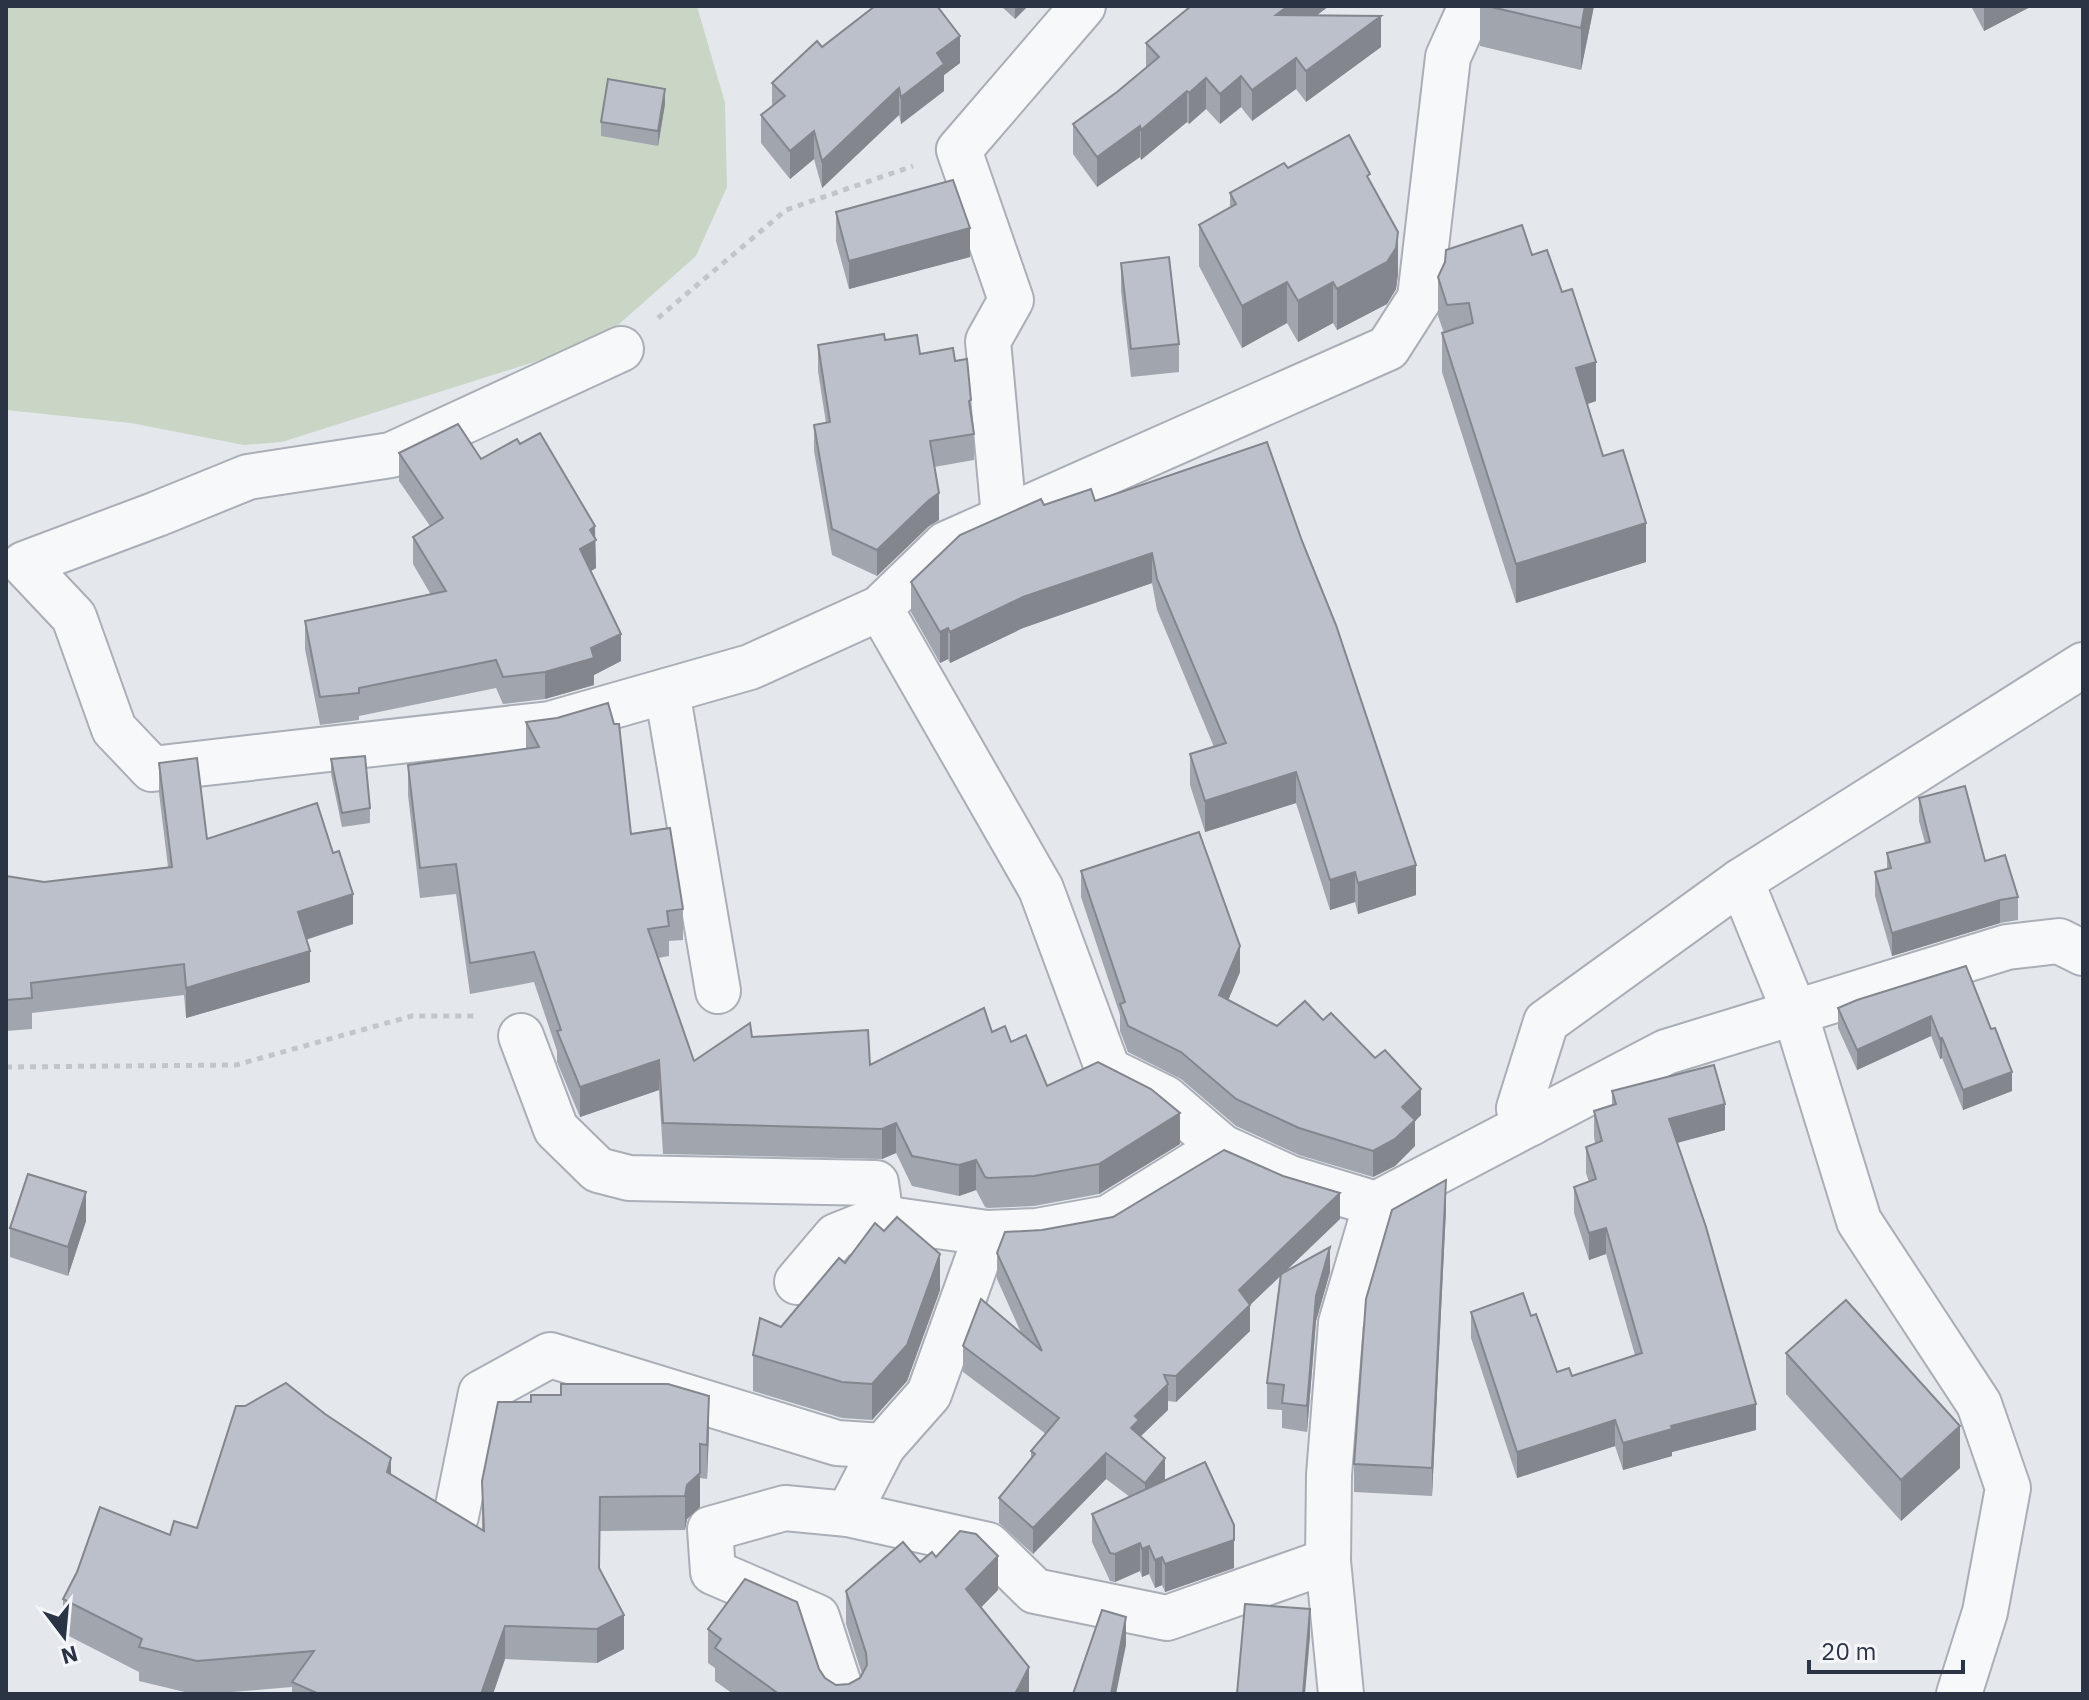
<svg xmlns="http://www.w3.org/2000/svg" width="2089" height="1700" font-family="'IBM Plex Sans',sans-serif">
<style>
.green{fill:#c9d6c5}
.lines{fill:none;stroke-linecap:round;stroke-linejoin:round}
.minor-casing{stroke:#a9aeb7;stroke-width:48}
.path{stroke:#c2c5cb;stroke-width:5;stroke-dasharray:6 6;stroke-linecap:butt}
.minor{stroke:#f7f8fa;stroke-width:44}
.wall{fill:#a1a5ae}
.shaded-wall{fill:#83868d}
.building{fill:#bbc0ca;stroke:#83868d;stroke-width:2}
</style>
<rect width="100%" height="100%" fill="#e4e7ec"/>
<polygon class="green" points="6,6 697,6 725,103 727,187 696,256 600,341 282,442 244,445 131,423 6,410"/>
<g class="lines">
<g class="minor-casing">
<g id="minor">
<polyline points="621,349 391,455 248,477 157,514 24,564 74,617 114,729 152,769 550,724 750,667 880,608 946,544 1388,348 1420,298 1448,57 1471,6"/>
<polyline points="1004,517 988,341 1011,300 959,150 1083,6"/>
<polyline points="880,608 1041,889 1108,1070 1165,1098 1222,1147 1290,1178 1376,1204 1666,1052 2007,947 2059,941 2083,953"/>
<polyline points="667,691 718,991"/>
<polyline points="1741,881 1795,1013 1859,1221 1979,1404 2008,1488 1985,1612 1959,1694"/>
<polyline points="521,1036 556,1129 598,1170 629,1178 876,1183 881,1218"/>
<polyline points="1531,1123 1519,1108 1546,1022 1741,881 2083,665"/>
<polyline points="797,1282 836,1236 881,1218 987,1233"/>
<polyline points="848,1514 883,1446"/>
<polyline points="456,1516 481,1393 550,1355 837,1443 883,1446 929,1394 987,1233 1037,1231 1108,1218 1222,1147"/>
<polyline points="842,1694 817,1617 713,1572 710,1529 785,1508 848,1514 988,1545 1035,1591 1167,1618 1328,1561"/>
<polyline points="1341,1694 1328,1561 1329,1475 1341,1323 1376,1204"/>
</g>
</g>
<g class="path">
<polyline points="658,318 786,210 913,166"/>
<polyline points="6,1067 236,1065 412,1016 478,1016"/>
</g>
<use href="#minor" class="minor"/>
</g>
<g class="wall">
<polygon points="1001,6 1028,6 1015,19"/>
<polygon points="1191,6 1329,6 1316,16 1381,47 1306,102 1296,89 1252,121 1241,107 1220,124 1206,109 1189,124 1187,122 1141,160 1140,157 1097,187 1073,154 1073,124 1117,92 1146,68 1146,43"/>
<polygon points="1480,6 1594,6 1581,70 1480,46"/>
<polygon points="1971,6 2032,6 1984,31"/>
<polygon points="822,47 960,63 944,75 944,91 901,124 899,115 822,188 814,159 790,179 761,143 761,115 772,106 772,83"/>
<polygon points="665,104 658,146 601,136 601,122"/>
<polygon points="1288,168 1370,182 1398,274 1396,289 1387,304 1337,330 1333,323 1298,342 1287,323 1242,348 1199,266 1199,225 1230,208 1230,193"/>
<polygon points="836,212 970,257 849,289 836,241"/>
<polygon points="1532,255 1596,401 1587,404 1603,456 1646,562 1516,603 1442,372 1442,333 1444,333 1438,316 1438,277"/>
<polygon points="1121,263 1179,344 1179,372 1131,377 1121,291"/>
<polygon points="885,340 920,354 955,361 971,414 974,434 974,460 934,467 939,520 929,526 877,576 832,555 814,451 814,425 826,423 818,371 818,345"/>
<polygon points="1267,442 1416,895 1358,914 1355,902 1330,910 1296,803 1205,832 1190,785 1190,754 1214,747 1157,610 1152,583 1023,628 950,663 948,659 940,663 911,612 911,582 1044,505 1095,501"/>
<polygon points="520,444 595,538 596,568 591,571 621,661 594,675 594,685 545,699 503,704 496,688 359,716 359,720 320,725 305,649 305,621 431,595 413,564 413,537 430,526 399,481 399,453 481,459"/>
<polygon points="526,722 631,834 683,909 683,940 669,941 669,956 658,958 694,1061 752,1037 870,1065 992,1032 1011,1042 1047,1086 1180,1144 1099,1194 1034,1206 988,1208 985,1207 976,1190 959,1196 912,1186 896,1153 882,1159 663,1154 659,1090 580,1117 557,1062 557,1051 534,982 470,994 456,894 420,898 408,795 408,765 526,749"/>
<polygon points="331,759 370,808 370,823 342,827 331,774"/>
<polygon points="159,763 207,839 353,924 306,940 310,982 186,1018 184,995 32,1013 32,1029 6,1031 6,876 44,882 168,867 159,793"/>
<polygon points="1919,798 1985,861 2018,897 2018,920 2000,923 1892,956 1875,896 1875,872 1887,869 1887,853 1925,843 1919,821"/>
<polygon points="1081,871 1240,972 1228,1000 1277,1026 1323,1020 1421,1115 1415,1121 1415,1146 1395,1166 1373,1177 1299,1155 1236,1126 1181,1079 1128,1052 1120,1031 1120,1015 1081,897"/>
<polygon points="1966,966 2012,1091 1963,1110 1942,1058 1940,1059 1931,1036 1857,1070 1838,1028 1838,1008"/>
<polygon points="1612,1091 1725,1130 1677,1143 1756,1430 1672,1452 1672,1456 1623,1470 1615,1446 1517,1478 1471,1338 1471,1312 1531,1316 1557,1372 1572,1376 1635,1355 1606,1254 1589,1260 1574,1213 1574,1187 1589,1182 1586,1173 1586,1147 1595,1143 1594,1137 1594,1111 1612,1105"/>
<polygon points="1446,1209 1432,1496 1354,1492 1354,1464"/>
<polygon points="1340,1219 1286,1271 1330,1272 1316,1321 1307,1432 1282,1428 1282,1410 1267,1409 1267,1383 1280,1276 1250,1305 1250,1331 1176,1402 1168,1401 1168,1410 1140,1436 1165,1480 1234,1568 1165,1592 1162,1585 1155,1588 1149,1574 1142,1577 1140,1571 1115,1582 1110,1581 1092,1542 1092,1514 1130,1497 1106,1479 1033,1554 999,1523 999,1498 1031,1459 1031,1451 1046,1434 963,1372 963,1346 1022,1335 997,1279 997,1253"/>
<polygon points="86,1221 68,1276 10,1257 10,1228"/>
<polygon points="845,1263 940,1290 907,1381 872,1420 842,1418 753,1391 753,1355"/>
<polygon points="1786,1353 1960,1468 1901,1521 1786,1394"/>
<polygon points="709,1430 707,1479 700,1478 700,1507 687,1519 685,1530 600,1531 600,1568 624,1649 597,1663 505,1659 493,1694 292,1694 292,1687 209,1694 193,1694 139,1681 139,1672 63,1633 63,1599 170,1535 391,1474 482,1530 482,1481"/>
<polygon points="936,1557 998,1590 981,1607 1029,1694 733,1694 715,1681 715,1668 708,1663 708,1629 819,1669 825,1678 836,1685 849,1684 860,1678 862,1674 846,1624 846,1591 920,1562"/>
</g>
<g class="shaded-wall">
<polygon points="1015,6 1028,6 1015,19"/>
<polygon points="1288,6 1329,6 1276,46 1276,15"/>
<polygon points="1585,6 1594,6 1581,70 1581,28"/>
<polygon points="1984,6 2032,6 1984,31"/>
<polygon points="1381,16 1381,47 1306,102 1306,71"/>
<polygon points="960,36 960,63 944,75 944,91 901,124 901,97 937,53"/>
<polygon points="1296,58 1296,89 1252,121 1252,90"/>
<polygon points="1241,76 1241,107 1220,124 1220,94"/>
<polygon points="1206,78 1206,109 1189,124 1189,93"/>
<polygon points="899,88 899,115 822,188 822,161"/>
<polygon points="665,89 665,104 658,146 658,131"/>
<polygon points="1187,91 1187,122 1141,160 1141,130"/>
<polygon points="1140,126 1140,157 1097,187 1097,157"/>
<polygon points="814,131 814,159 790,179 790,151"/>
<polygon points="970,228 970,257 849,289 849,261"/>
<polygon points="1398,232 1398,274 1396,289 1387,304 1337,330 1337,289"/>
<polygon points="1287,282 1287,323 1242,348 1242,306"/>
<polygon points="1333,282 1333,323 1298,342 1298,301"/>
<polygon points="1596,362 1596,401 1576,408 1576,368"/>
<polygon points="939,493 939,520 929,526 877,576 877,550 929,500"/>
<polygon points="1646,523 1646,562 1516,603 1516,564"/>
<polygon points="595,526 596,568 580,577 580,549 590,530"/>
<polygon points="1152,553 1152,583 1023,628 950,663 950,632 1023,597"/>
<polygon points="948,628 948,659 940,663 940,632"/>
<polygon points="621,634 621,661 594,675 594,685 545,699 545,672"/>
<polygon points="1296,772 1296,803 1205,832 1205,801"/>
<polygon points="1416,865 1416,895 1358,914 1358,883"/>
<polygon points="1355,872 1355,902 1330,910 1330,880"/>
<polygon points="353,894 353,924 298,942 298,912"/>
<polygon points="2000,900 2000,923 1892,956 1892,933"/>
<polygon points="1240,946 1240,972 1219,1022 1219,995"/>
<polygon points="310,951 310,982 186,1018 186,988"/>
<polygon points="1931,1016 1931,1036 1857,1070 1857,1050"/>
<polygon points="1942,1038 1942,1058 1940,1059 1940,1039"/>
<polygon points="659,1060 659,1090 580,1117 580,1087"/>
<polygon points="2012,1072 2012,1091 1963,1110 1963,1090"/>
<polygon points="1421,1089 1421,1115 1415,1121 1415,1146 1395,1166 1373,1177 1373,1151 1402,1107"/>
<polygon points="1725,1104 1725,1130 1669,1145 1669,1119"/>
<polygon points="1180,1113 1180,1144 1099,1194 1099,1164"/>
<polygon points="896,1123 896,1153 882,1159 882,1129"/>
<polygon points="976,1160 976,1190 959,1196 959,1165"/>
<polygon points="1446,1180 1446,1209 1432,1496 1432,1468"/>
<polygon points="86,1192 86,1221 68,1276 68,1247"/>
<polygon points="1340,1193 1340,1219 1250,1305 1250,1331 1176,1402 1176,1376 1239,1290"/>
<polygon points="1606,1228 1606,1254 1589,1260 1589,1233"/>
<polygon points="1330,1247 1330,1272 1316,1321 1307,1432 1307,1406 1316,1296"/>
<polygon points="940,1254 940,1290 907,1381 872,1420 872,1384"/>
<polygon points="1168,1384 1168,1410 1139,1438 1131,1428 1135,1416"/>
<polygon points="709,1396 709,1430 707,1479 707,1445"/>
<polygon points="1756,1404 1756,1430 1672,1452 1672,1456 1623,1470 1623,1443 1671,1426"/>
<polygon points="1615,1420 1615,1446 1517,1478 1517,1452"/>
<polygon points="1960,1426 1960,1468 1901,1521 1901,1480"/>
<polygon points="1106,1453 1106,1479 1033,1554 1033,1528"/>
<polygon points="391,1458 391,1492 387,1472"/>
<polygon points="1165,1458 1165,1484 1145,1508 1145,1483"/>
<polygon points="700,1473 700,1507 687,1519 685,1530 685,1496 687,1485"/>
<polygon points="1234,1540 1234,1568 1165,1592 1165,1564"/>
<polygon points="1140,1543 1140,1571 1115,1582 1115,1554"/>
<polygon points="1149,1546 1149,1574 1142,1577 1142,1549"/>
<polygon points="998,1556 998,1590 966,1623 966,1589"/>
<polygon points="1162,1557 1162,1585 1155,1588 1155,1560"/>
<polygon points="1310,1609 1310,1637 1305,1694 1303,1694"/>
<polygon points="624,1615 624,1649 597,1663 597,1629"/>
<polygon points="1126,1617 1126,1645 1116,1694 1111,1694"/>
<polygon points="505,1626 505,1659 493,1694 481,1694"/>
<polygon points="1029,1667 1029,1694 1015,1694"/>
</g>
<g class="building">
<polygon points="875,6 937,6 960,36 937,53 944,64 901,97 899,88 822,161 814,131 790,151 761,115 785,96 772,83 817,41 822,47"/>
<polygon points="1191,6 1288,6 1276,15 1381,16 1306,71 1296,58 1252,90 1241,76 1220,94 1206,78 1189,93 1187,91 1141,130 1140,126 1097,157 1073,124 1117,92 1159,57 1146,43"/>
<polygon points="1487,6 1585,6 1581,28"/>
<polygon points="608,79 665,89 658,131 601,122"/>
<polygon points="1349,135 1370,174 1367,176 1398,232 1396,248 1387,262 1337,289 1333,282 1298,301 1287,282 1242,306 1199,225 1236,204 1230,193 1284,163 1288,168"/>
<polygon points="953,180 970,228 849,261 836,212"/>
<polygon points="1522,225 1532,255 1547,250 1562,292 1572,289 1596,362 1576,368 1603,456 1623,450 1646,523 1516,564 1442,333 1473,323 1469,303 1447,305 1438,277 1445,262 1446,250"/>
<polygon points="1169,257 1179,344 1131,349 1121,263"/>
<polygon points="884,334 885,340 917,335 920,354 953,348 955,361 967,359 971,400 969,401 974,434 930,441 939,493 929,500 877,550 832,529 814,425 830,422 818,345"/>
<polygon points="458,424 481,459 517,439 520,444 540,433 595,526 590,530 596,540 580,549 621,634 591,648 594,658 545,672 503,677 496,660 359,688 359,693 320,697 305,621 446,591 413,537 443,518 399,453"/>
<polygon points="1267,442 1302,541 1336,625 1416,865 1358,883 1355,872 1330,880 1296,772 1205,801 1190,754 1226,743 1157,579 1152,553 1023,597 950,632 948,628 940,632 911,582 960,535 1041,499 1044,505 1091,489 1095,501"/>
<polygon points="608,703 614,724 619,724 631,834 670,828 683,909 667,911 669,926 648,929 694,1061 750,1023 752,1037 868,1030 870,1065 984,1008 992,1032 1005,1026 1011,1042 1026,1035 1047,1086 1098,1062 1151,1089 1180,1113 1099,1164 1034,1176 988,1178 985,1177 976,1160 959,1165 912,1156 896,1123 882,1129 663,1123 659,1060 580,1087 557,1031 561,1030 534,952 470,963 456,864 420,868 408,765 539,747 526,722 557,718"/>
<polygon points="365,756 370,808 342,813 331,759"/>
<polygon points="197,758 207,839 317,803 333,853 339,851 353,894 298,912 310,951 186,988 184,964 31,983 32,998 6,1000 6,876 44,882 172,867 159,763"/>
<polygon points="1965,786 1985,861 2005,855 2018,897 2000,900 1892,933 1875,872 1891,868 1887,853 1930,842 1919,798"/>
<polygon points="1199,832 1240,946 1219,995 1277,1026 1305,1001 1323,1020 1331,1013 1375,1058 1385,1050 1421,1089 1402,1107 1415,1120 1395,1139 1373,1151 1299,1128 1236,1099 1181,1052 1128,1026 1120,1004 1125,1002 1081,871"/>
<polygon points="1966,966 1991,1029 1995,1028 2012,1072 1963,1090 1942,1038 1940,1039 1931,1016 1857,1050 1838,1008 1857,1000"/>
<polygon points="1714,1065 1725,1104 1669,1119 1706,1227 1756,1404 1671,1426 1672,1429 1623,1443 1615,1420 1517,1452 1471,1312 1523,1293 1531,1316 1536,1314 1557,1372 1569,1368 1572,1376 1642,1353 1606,1228 1589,1233 1574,1187 1596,1179 1586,1147 1602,1141 1594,1111 1616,1104 1612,1091"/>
<polygon points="1224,1150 1283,1176 1340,1193 1239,1290 1250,1305 1176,1376 1164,1375 1168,1384 1135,1416 1139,1420 1131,1428 1165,1458 1145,1483 1106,1453 1033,1528 999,1498 1035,1454 1031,1451 1059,1418 963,1346 981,1299 1042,1351 997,1253 1005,1232 1042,1230 1113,1217"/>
<polygon points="28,1174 86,1192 68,1247 10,1228"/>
<polygon points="1446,1180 1432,1468 1354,1464 1366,1299 1392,1210"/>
<polygon points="897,1217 940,1254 907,1345 872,1384 842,1382 753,1355 760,1318 781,1327 839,1258 845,1263 875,1223 884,1231"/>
<polygon points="1330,1247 1316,1296 1307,1406 1282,1403 1284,1385 1267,1383 1281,1274"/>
<polygon points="1846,1300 1960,1426 1901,1480 1786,1353"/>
<polygon points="286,1383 325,1414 391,1458 387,1472 484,1531 482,1481 498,1402 531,1402 531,1395 561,1395 561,1384 668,1384 709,1396 707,1445 700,1444 700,1473 687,1485 685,1496 600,1497 599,1568 624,1615 597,1629 505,1626 481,1694 319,1694 292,1682 314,1651 197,1661 139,1647 142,1639 63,1599 77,1572 100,1507 170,1535 174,1521 197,1528 236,1406 245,1406"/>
<polygon points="1205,1462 1234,1525 1234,1540 1165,1564 1162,1557 1155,1560 1149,1546 1142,1549 1140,1543 1115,1554 1110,1553 1092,1514"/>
<polygon points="960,1531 976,1534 998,1556 966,1589 1029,1667 1015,1694 779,1694 715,1648 721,1639 708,1629 745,1579 797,1602 819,1669 825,1678 836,1685 849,1684 860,1678 867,1665 866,1653 846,1591 903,1542 920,1562 932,1552 936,1557"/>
<polygon points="1245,1604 1310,1609 1303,1694 1237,1694"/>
<polygon points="1102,1610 1126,1617 1111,1694 1073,1694"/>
</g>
<rect width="2089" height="1700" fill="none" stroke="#2b3445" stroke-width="16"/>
<g transform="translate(64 1636) rotate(164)" stroke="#f4f6f9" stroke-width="6" paint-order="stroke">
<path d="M0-6L14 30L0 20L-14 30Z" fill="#2b3445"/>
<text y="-12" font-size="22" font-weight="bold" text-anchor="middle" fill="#2b3445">N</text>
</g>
<path d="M1809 1660v12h154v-12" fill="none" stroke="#2b3445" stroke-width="4"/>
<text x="1821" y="1660" font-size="24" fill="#2b3445" stroke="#f4f6f9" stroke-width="6" paint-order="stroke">20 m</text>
</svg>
